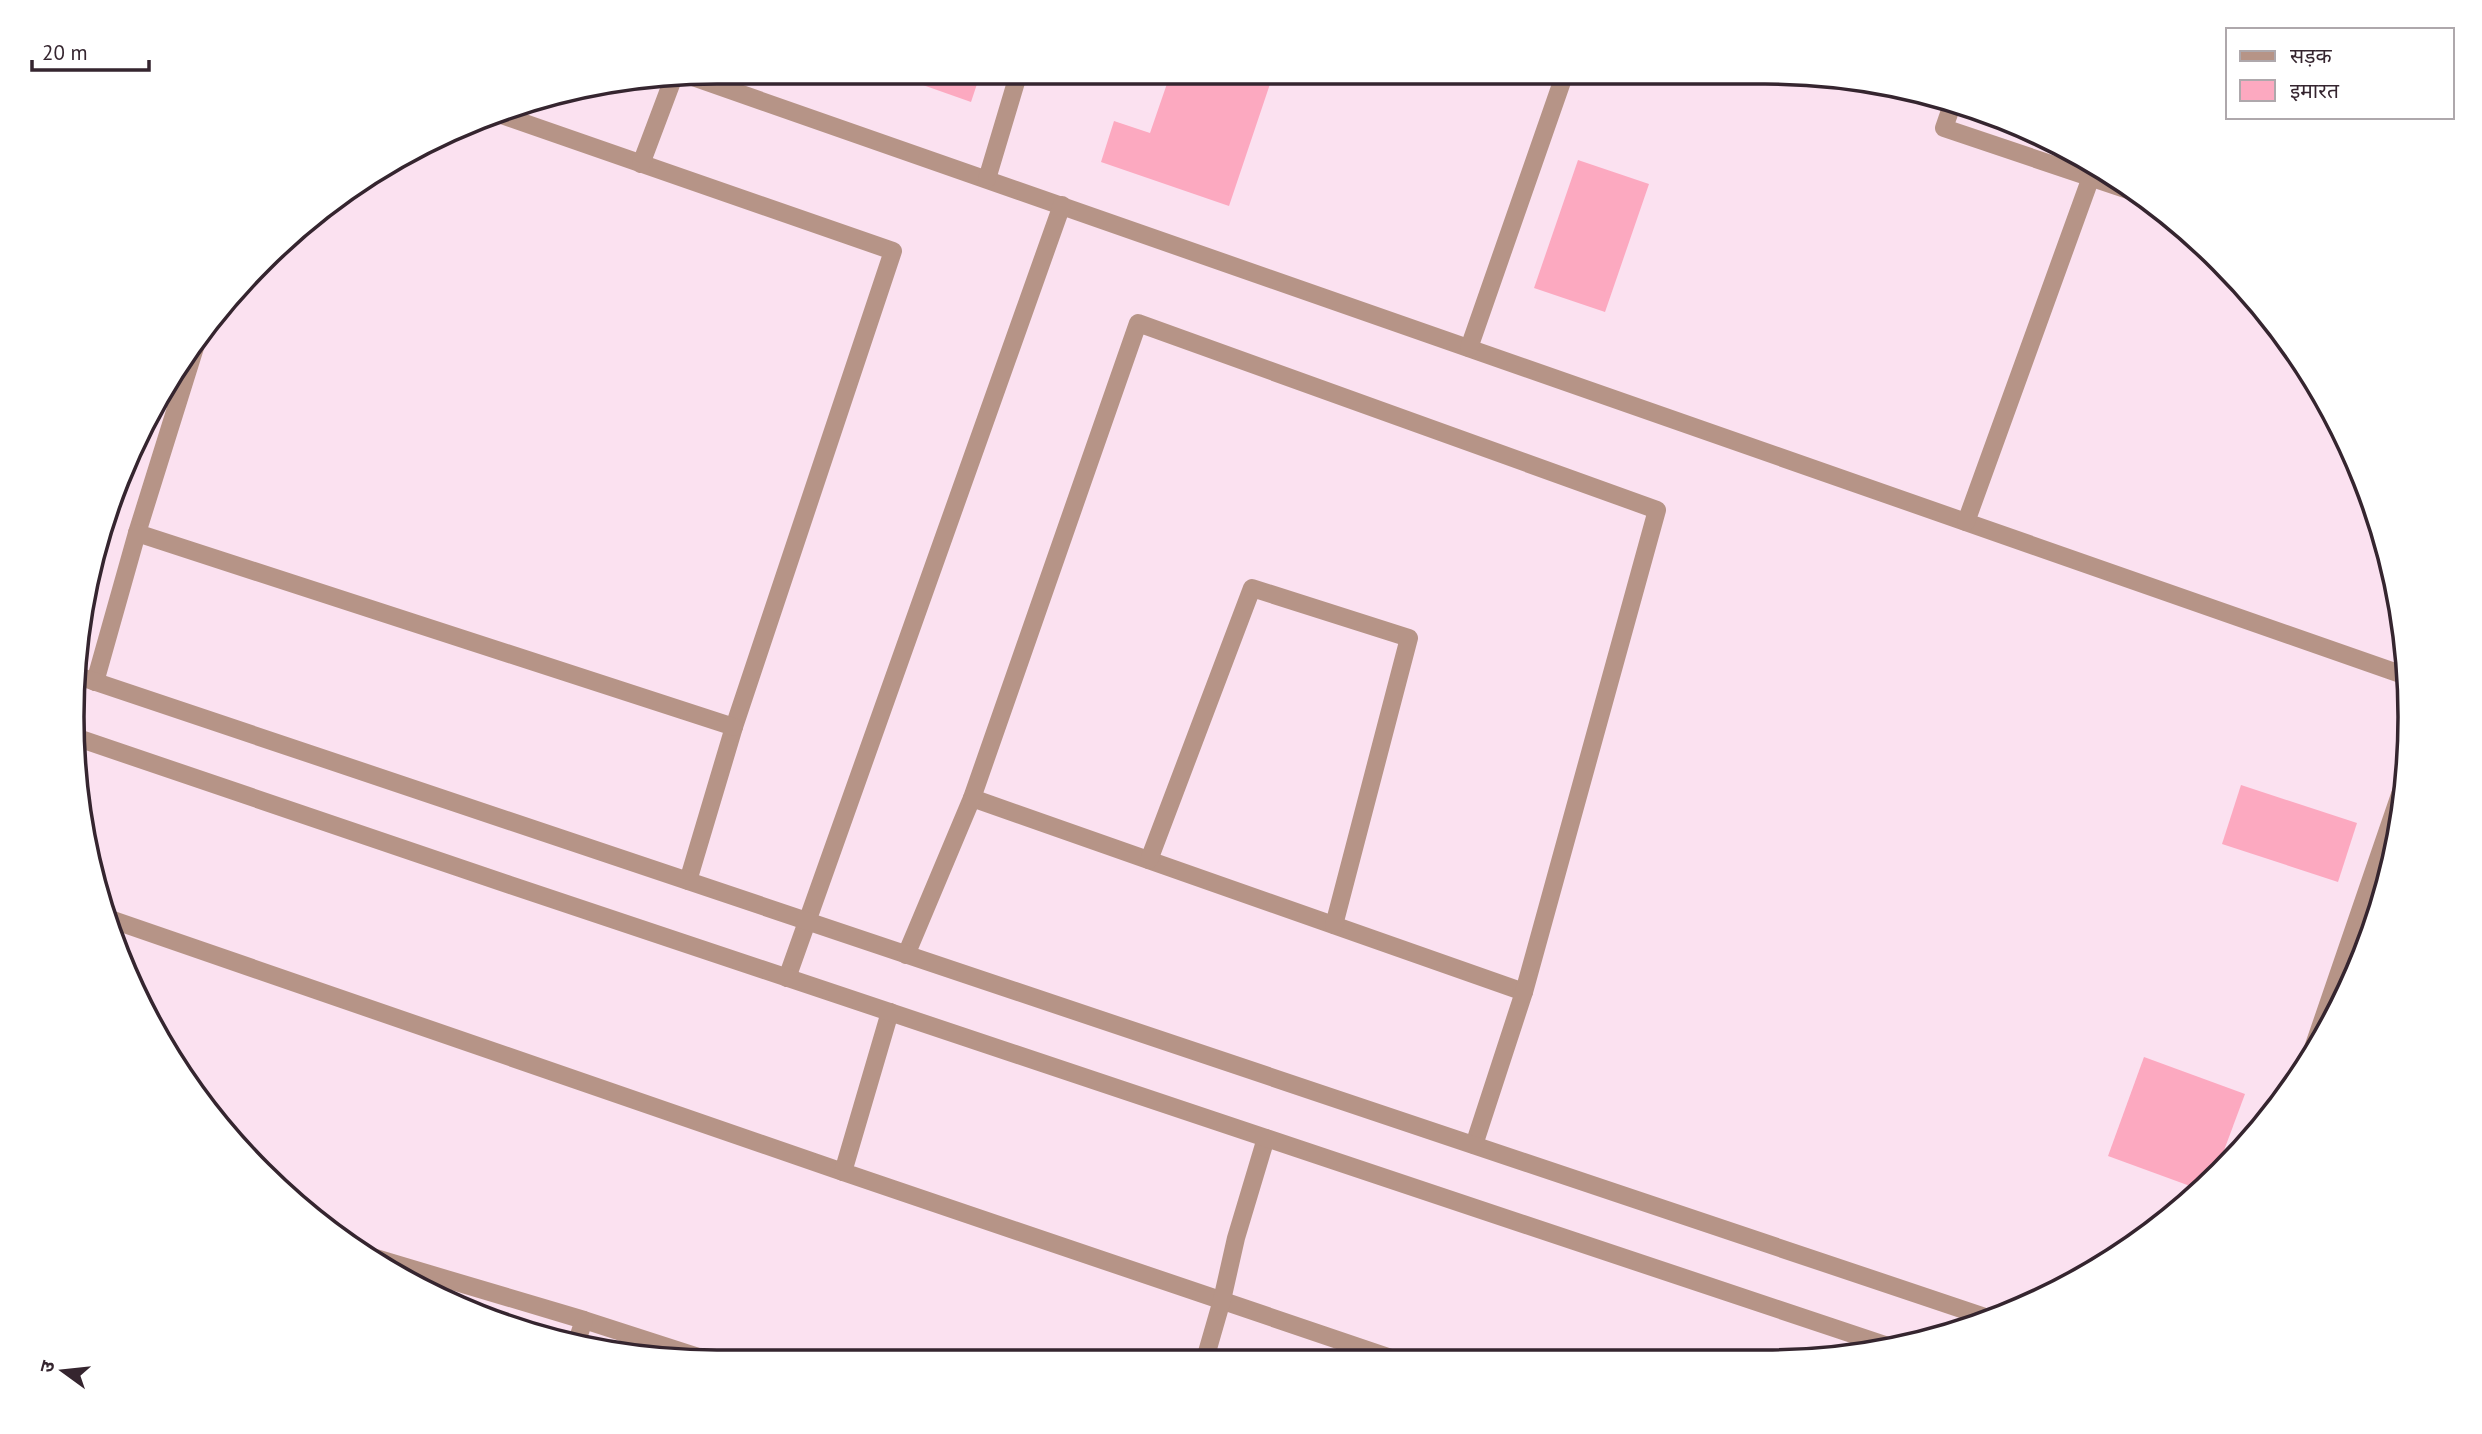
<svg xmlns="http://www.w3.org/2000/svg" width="2482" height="1434" font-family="'PT Sans','Noto Sans Devanagari',sans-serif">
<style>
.building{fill:#fca9c0}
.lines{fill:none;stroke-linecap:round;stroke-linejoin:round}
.service{stroke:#b69487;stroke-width:18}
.minor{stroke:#b69487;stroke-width:18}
.tertiary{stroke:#b69487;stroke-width:18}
.rim{fill:none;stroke:#35252f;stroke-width:3.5}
</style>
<rect width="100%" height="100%" fill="#fbe1f0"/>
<g class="building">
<polygon points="886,72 981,72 971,102"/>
<polygon points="1171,72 1274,72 1229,206 1101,162 1114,121 1150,133"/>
<polygon points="1578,160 1649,184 1605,312 1534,288"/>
<polygon points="2241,785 2357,823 2338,882 2222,844"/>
<polygon points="2390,855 2392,856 2376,922 2368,920"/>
<polygon points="2144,1057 2245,1094 2213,1180 2201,1190 2108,1156"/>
</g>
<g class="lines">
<g class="service">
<polyline points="496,113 893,251 734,727 688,881"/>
<polyline points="137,533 197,341"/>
<polyline points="95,682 137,533 734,727"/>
<polyline points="972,798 1524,992"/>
<polyline points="1149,860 1252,588 1409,638 1334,925"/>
<polyline points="110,919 843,1172"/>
<polyline points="906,955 972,798 1138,323 1657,510 1524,992 1474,1145"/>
<polyline points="890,1012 843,1172 1391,1358"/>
<polyline points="372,1257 584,1320 711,1361"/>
<polyline points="577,1341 584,1320"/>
<polyline points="1205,1359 1222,1300 1236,1238 1266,1138"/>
</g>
<g class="minor">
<polyline points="690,76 2409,677"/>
<polyline points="1953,102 1944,128 2134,192"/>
<polyline points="641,164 673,79"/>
<polyline points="987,179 1019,72"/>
<polyline points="1469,348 1565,73"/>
<polyline points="1966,522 2091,177"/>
<polyline points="787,978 1062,205"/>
<polyline points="2310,1057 2405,780"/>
</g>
<g class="tertiary">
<polyline points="81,677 1991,1319"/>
<polyline points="75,737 510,885 1891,1347"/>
</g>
</g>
<path d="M0 0H2482V1434H0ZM717 84H1765A633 633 0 0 1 2398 717V717A633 633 0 0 1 1765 1350H717A633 633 0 0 1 84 717V717A633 633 0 0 1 717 84Z" fill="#fff" fill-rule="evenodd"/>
<path class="rim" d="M717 84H1765A633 633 0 0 1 2398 717V717A633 633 0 0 1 1765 1350H717A633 633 0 0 1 84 717V717A633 633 0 0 1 717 84Z"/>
<rect x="2226" y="28" width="228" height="91" fill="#ffffff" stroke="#aea8ac" stroke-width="2"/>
<rect x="2240" y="51" width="35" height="10" fill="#b69487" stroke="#aea8ac" stroke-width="2"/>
<text x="2290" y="63" font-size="21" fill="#35252f">सड़क</text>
<rect x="2240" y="80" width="35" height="21" fill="#fca9c0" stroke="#aea8ac" stroke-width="2"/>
<text x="2290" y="98" font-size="21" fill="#35252f">इमारत</text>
<g transform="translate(63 1371) rotate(285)" stroke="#ffffff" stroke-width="5" paint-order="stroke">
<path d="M0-5L12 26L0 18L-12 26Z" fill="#35252f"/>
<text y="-10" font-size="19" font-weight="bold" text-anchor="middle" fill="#35252f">उ</text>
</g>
<path d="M32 60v10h117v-10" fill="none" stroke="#35252f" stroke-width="3.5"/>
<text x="42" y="60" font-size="21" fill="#35252f" stroke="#ffffff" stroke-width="5" paint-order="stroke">20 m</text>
</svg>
